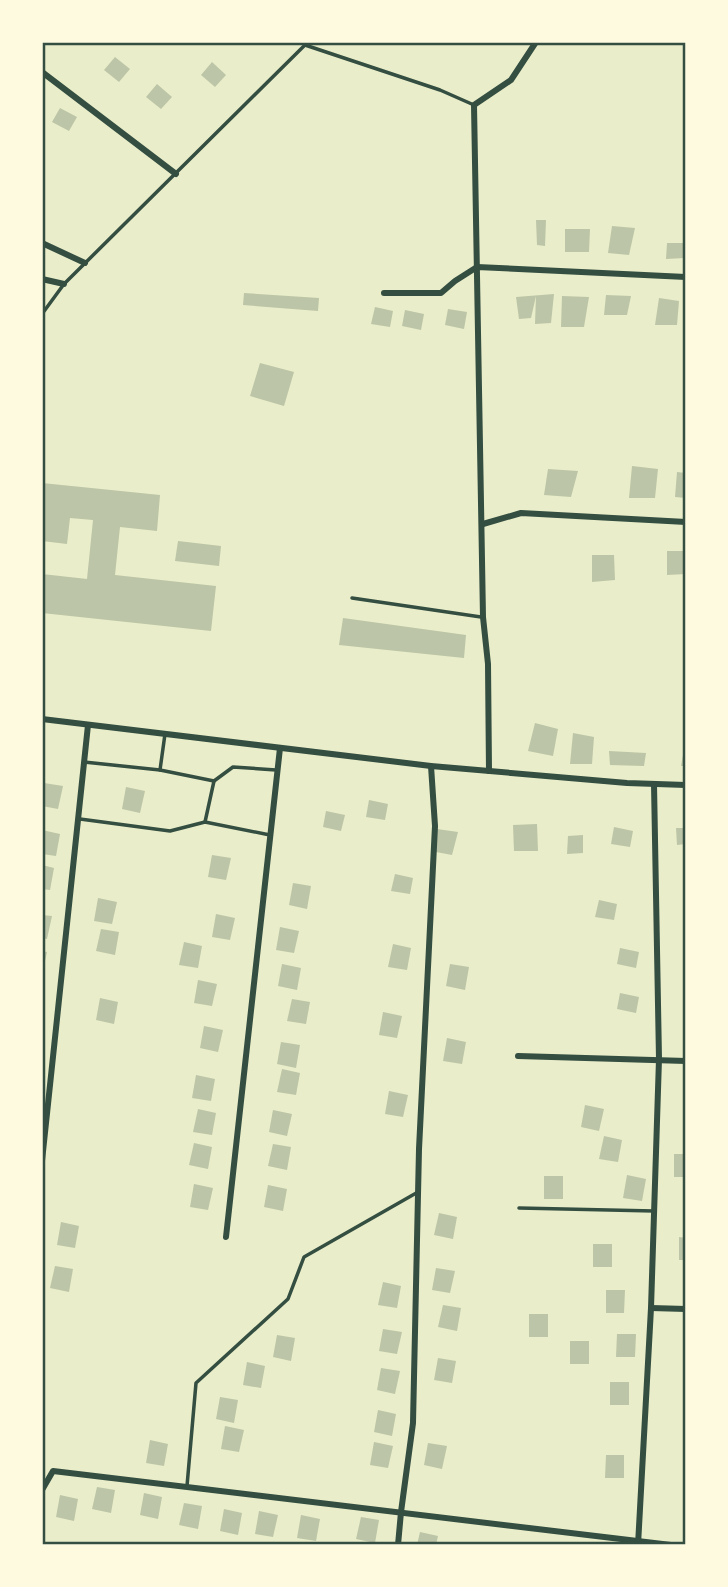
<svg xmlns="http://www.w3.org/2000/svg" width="728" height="1587" font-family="Raleway,sans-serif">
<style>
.building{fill:#bcc5a7}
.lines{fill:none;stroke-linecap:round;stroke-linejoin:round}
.service{stroke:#344e41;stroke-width:3.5}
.minor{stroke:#344e41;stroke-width:6}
.neatline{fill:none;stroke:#344e41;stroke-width:2.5}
</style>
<rect width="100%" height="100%" fill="#e9edc9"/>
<g class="building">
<polygon points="115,57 130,69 119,82 104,70"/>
<polygon points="212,62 226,75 215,87 201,75"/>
<polygon points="157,84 172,97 161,109 146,97"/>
<polygon points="60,108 77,117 69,131 52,122"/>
<polygon points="536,220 546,220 545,246 537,245"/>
<polygon points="612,226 635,228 629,255 608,253"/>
<polygon points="565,229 590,229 589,252 565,252"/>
<polygon points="667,243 686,243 685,258 666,259"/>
<polygon points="244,293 319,298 318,311 243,305"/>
<polygon points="554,294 551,323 535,324 536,296 531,318 519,319 516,297"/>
<polygon points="606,295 631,296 627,315 604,315"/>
<polygon points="562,296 589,297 584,327 561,327"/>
<polygon points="659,298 679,301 677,325 655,325"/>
<polygon points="375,307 393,311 390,327 371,324"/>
<polygon points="448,309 467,312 464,329 445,325"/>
<polygon points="405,310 424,314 421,330 402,326"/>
<polygon points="260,363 294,372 284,406 250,396"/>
<polygon points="632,466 658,469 655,498 629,498"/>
<polygon points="548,469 578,471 571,497 544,495"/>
<polygon points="677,472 686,473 686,498 675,497"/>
<polygon points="42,483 160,495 157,531 120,527 115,575 216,586 211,631 42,613 42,574 87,579 93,520 70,518 67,544 42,541"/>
<polygon points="178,541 221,546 219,566 175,561"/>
<polygon points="667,551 686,551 686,574 667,575"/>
<polygon points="592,555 614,555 615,580 592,582"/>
<polygon points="343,618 466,635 464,658 339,645"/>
<polygon points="535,723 558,729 553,756 528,751"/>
<polygon points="573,733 594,737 592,764 570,764"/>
<polygon points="685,744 686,744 686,766 681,766"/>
<polygon points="609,751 646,753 644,766 610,765"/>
<polygon points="44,783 63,786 58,809 42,806"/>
<polygon points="126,787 145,791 140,813 122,809"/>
<polygon points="369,800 388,804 385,820 366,817"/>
<polygon points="326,811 345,815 341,831 323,827"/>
<polygon points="537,824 538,851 514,851 513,825"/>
<polygon points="614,827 633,831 630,847 611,844"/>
<polygon points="676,828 686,828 686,844 677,845"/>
<polygon points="437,829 458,832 452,855 436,852"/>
<polygon points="42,830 60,834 56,856 42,854"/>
<polygon points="583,835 583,853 567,854 568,836"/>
<polygon points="212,855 231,858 226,880 208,877"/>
<polygon points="42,865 54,868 50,890 42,889"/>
<polygon points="395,874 413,878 410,894 391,891"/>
<polygon points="293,883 311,886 307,909 289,905"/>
<polygon points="98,898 117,902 112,924 94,921"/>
<polygon points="599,900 617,904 614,920 595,917"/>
<polygon points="216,914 235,918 230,940 212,937"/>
<polygon points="42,915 52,916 47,939 42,938"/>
<polygon points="280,927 299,931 294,953 276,950"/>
<polygon points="101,929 119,932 115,955 96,951"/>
<polygon points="184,942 202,946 198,968 179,965"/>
<polygon points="393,944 411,948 407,970 388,967"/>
<polygon points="620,948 639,952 636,968 617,964"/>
<polygon points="42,951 47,952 43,970 42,970"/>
<polygon points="282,964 301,968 297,990 278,986"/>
<polygon points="450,964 469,967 465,990 446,986"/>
<polygon points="198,980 217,984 212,1006 194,1003"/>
<polygon points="620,993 639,997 636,1013 617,1009"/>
<polygon points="100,998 118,1002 114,1024 96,1020"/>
<polygon points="292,999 310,1002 306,1024 287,1021"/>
<polygon points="383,1012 402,1016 397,1038 379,1035"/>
<polygon points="204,1026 223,1030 218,1052 200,1048"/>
<polygon points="447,1038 466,1042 462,1064 443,1061"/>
<polygon points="281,1042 300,1045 296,1068 277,1064"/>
<polygon points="282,1069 300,1073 296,1095 277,1092"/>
<polygon points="196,1075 215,1079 211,1101 192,1098"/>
<polygon points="389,1091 408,1095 403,1117 385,1114"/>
<polygon points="585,1105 604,1109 599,1131 581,1127"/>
<polygon points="198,1109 216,1113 212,1135 193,1132"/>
<polygon points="273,1110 292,1114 287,1136 269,1132"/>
<polygon points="604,1136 622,1140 618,1162 599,1159"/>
<polygon points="194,1143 212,1147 208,1169 189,1165"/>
<polygon points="273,1144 291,1147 287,1170 268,1166"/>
<rect x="674" y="1154" width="12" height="23"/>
<polygon points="627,1175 646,1179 642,1201 623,1198"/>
<rect x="544" y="1176" width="19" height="23"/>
<polygon points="194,1184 213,1188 208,1210 190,1207"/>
<polygon points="268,1185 287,1189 283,1211 264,1207"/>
<polygon points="439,1213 457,1217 453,1239 434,1235"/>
<polygon points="61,1222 79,1226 75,1248 57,1245"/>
<polygon points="679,1237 686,1238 686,1260 679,1260"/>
<rect x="593" y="1244" width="19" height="23"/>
<polygon points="55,1266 73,1269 69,1292 50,1288"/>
<polygon points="436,1268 455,1271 450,1293 432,1290"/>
<polygon points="383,1282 401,1286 397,1308 378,1305"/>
<polygon points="606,1290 625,1290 624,1313 606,1313"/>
<polygon points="443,1305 461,1308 457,1331 438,1327"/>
<rect x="529" y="1314" width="19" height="23"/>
<polygon points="383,1329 402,1332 397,1354 379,1351"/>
<polygon points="617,1334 636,1334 635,1357 616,1357"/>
<polygon points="277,1335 295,1338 291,1361 273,1357"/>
<rect x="570" y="1341" width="19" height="23"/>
<polygon points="438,1358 456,1361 452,1383 434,1380"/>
<polygon points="247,1362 265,1366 261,1388 243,1385"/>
<polygon points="381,1368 400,1371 395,1394 377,1390"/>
<rect x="610" y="1382" width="19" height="23"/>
<polygon points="220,1397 238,1400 234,1423 216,1419"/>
<polygon points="378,1410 396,1414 392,1436 374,1432"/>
<polygon points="225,1426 244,1430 239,1452 221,1449"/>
<polygon points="150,1440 168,1444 164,1466 146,1463"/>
<polygon points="374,1442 393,1446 388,1468 370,1465"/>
<polygon points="428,1443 447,1446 442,1469 424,1465"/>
<polygon points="606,1455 624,1455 624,1478 605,1478"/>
<polygon points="97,1487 115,1490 111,1513 92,1509"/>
<polygon points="144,1493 162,1497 158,1519 140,1515"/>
<polygon points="60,1495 78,1499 74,1521 56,1517"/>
<polygon points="184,1503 202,1506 198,1529 179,1525"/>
<polygon points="224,1509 242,1513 238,1535 220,1531"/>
<polygon points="259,1511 278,1515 273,1537 255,1534"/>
<polygon points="301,1515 320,1519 316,1541 297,1538"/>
<polygon points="361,1517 379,1520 375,1543 356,1539"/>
<polygon points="420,1532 438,1536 436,1545 417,1545"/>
</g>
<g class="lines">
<g class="service">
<polyline points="305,45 440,90 474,105"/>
<polyline points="42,314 64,284 308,42"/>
<polyline points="352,598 481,617"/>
<polyline points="84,762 160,770 214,781 233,767 276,770"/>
<polyline points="160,770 165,734"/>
<polyline points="80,819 170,831 205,822 270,835"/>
<polyline points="205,822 214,781"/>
<polyline points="519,1208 654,1211"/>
<polyline points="187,1486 196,1383 288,1299 304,1257 418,1192"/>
</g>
<g class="minor">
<polyline points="42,72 176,174"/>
<polyline points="42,243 85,263"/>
<polyline points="42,279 64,284"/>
<polyline points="384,293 441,293 455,281 477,267 686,277"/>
<polyline points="483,524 521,513 686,522"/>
<polyline points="42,719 431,766 627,783 686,785"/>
<polyline points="489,771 488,664 483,617 474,105 511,80 536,42"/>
<polyline points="518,1056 686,1061"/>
<polyline points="42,1161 88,725"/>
<polyline points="226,1237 280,748"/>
<polyline points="651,1308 686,1309"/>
<polyline points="42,1490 53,1471 671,1545"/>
<polyline points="398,1545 401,1512 413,1423 419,1149 435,826 431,766"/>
<polyline points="638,1545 651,1308 659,1059 654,784"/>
</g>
</g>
<rect width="728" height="1587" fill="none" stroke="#fefae0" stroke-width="88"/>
<rect x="44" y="44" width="640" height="1499" class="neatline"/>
</svg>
